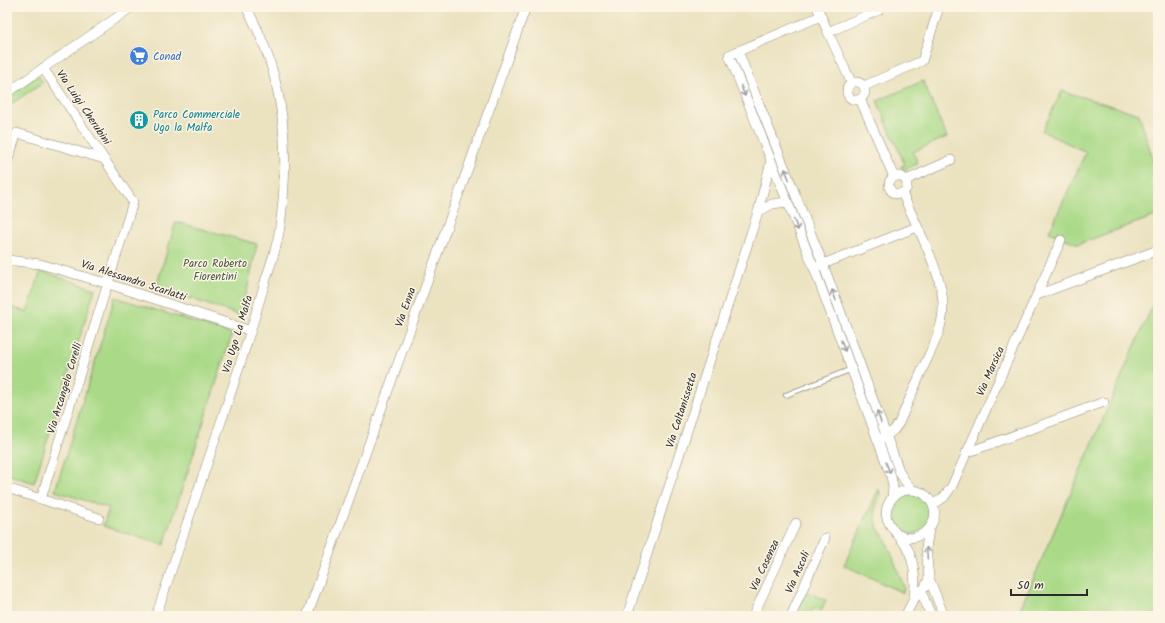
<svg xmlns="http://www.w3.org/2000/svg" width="1165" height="623" font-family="Kalam,sans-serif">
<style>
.green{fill:#aada88;stroke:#6a825a}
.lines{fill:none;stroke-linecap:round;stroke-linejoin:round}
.lane-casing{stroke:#8b8676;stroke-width:6}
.street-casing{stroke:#8b8676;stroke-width:10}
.lane{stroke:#fff;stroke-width:4.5}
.street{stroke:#fff;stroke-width:9}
.oneway{stroke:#a0a0a0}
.labels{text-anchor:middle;stroke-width:3;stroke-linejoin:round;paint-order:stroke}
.shop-label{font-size:11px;fill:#366cbe;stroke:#fcf5e5;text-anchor:start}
.street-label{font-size:11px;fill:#2b2b2b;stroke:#fcf5e5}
.culture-label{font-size:11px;fill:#0d838f;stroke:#fcf5e5;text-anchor:start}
.park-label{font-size:11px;fill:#4b5742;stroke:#fcf5e5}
</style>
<rect width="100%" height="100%" fill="#fcf5e5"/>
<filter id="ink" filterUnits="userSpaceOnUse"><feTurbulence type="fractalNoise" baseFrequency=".025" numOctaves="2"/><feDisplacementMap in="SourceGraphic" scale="8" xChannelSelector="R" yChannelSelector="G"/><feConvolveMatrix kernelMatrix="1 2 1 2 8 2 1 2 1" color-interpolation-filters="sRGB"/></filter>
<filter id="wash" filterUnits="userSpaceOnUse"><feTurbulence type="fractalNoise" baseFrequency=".012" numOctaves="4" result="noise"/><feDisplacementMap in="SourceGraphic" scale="16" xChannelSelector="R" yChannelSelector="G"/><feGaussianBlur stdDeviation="0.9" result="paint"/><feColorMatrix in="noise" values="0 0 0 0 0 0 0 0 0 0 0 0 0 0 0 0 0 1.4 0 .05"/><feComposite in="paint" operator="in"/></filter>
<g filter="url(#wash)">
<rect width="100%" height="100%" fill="#ebe2c0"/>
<g class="green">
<polygon points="38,75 43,82 7,107 7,97"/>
<polygon points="923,81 947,137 913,152 918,164 903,170 901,166 905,165 877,101"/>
<polygon points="1062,91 1139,114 1158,176 1158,215 1078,244 1049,232 1086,152 1042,131"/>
<polygon points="176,222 257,244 247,291 239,315 156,287"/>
<polygon points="41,271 95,289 34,483 7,474 7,306 27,312"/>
<polygon points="1158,293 1158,616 1017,616"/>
<polygon points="115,297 232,334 164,545 103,526 109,508 55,491"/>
<polygon points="879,489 880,495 875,510 877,527 887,542 904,587 903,593 844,565"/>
<circle cx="910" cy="514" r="20"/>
<polygon points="805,591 826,600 821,611 813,608 810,616 795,616"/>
</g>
</g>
<g filter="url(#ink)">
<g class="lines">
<g class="lane-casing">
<polyline id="lane" points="786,395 852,369"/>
</g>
<g class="street-casing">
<g id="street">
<polyline points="817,7 828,32 879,10"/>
<polyline points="821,16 729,55 814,268 891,476 893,487 892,498"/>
<polyline points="828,32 851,82"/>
<polyline points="738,51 823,264 900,473 905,481 913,490"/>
<circle cx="856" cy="91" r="9"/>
<polyline points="864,86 922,61 939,7"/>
<polyline points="7,93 132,7"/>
<polyline points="860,99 894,177"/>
<polyline points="7,162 17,133 104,159"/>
<circle cx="898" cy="185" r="9"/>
<polyline points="906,180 951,160"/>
<polyline points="758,212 772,204 787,202"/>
<polyline points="7,260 40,264 109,284 251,331"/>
<polyline points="818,266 917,227"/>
<polyline points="1037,295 1158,250"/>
<path d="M881,439l13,-9 5,-7c8,-18 16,-37 24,-55 9,-20 20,-39 20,-61 1,-31 -28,-84 -41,-114"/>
<polyline points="966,453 1104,402"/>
<polyline points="7,488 99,518"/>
<polyline points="41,499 133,202 43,68"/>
<polyline points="933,505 944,497 952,486 1061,240"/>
<path d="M897,534c6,3 12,5 18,3 17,-4 26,-24 14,-38 -4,-6 -11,-9 -19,-9 -8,0 -16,4 -20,11 -14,22 14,34 20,53 5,15 6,29 4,45"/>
<polyline points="929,578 944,616"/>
<polyline points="921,591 931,616"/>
<path d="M156,616c23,-70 47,-139 70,-209 14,-41 27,-83 39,-125 5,-16 11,-32 14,-49 12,-79 7,-155 -33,-226"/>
<polyline points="307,616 526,7"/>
<polyline points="627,616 758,212 771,161"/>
<polyline points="753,616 796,523"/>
<polyline points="791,616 825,538"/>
<polyline points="905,616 914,599 925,587 929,578 926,548 929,529"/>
</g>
</g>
<use href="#lane" class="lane"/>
<use href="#street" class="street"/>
</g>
<defs><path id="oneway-shaft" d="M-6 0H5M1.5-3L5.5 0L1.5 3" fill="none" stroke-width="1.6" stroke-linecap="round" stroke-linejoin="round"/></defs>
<g class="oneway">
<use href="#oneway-shaft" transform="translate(743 91) rotate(68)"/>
<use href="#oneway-shaft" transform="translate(787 174) rotate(-111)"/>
<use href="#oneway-shaft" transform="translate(796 225) rotate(68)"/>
<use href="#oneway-shaft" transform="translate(834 295) rotate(-110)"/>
<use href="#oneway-shaft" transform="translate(843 346) rotate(70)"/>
<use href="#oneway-shaft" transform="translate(879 417) rotate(-110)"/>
<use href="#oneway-shaft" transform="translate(888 468) rotate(69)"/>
<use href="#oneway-shaft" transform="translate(927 553) rotate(-94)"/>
</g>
</g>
<defs>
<g id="supermarket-disc" transform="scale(1)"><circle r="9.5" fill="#3f7fe0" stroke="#fcf5e5"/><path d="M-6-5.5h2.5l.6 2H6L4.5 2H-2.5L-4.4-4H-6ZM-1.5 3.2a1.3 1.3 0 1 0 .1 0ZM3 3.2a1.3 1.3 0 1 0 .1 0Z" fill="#fff"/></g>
<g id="building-disc" transform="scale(1)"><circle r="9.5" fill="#0f9aa8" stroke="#fcf5e5"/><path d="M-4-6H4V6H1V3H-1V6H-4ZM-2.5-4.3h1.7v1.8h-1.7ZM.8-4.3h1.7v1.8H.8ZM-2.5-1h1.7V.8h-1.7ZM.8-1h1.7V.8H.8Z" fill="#fff"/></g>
</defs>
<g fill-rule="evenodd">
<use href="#supermarket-disc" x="139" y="56"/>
<use href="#building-disc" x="139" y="120"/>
</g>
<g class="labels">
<g class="shop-label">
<text x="153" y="60">Conad</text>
</g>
<g class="street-label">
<text transform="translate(84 107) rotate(56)" y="4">Via Luigi Cherubini</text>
<text transform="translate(134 280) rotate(18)" y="4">Via Alessandro Scarlatti</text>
<text transform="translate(405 307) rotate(-70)" y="4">Via Enna</text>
<text transform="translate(237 334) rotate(-73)" y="4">Via Ugo La Malfa</text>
<text transform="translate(990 371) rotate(-66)" y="4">Via Marsica</text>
<text transform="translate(64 388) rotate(-73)" y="4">Via Arcangelo Corelli</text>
<text transform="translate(681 410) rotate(-72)" y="4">Via Caltanissetta</text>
<text transform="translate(764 565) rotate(-65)" y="4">Via Cosenza</text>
<text transform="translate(797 572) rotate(-66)" y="4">Via Ascoli</text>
</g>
<g class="culture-label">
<text x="153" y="118">Parco Commerciale<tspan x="153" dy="13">Ugo la Malfa</tspan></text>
</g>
<g class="park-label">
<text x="215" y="267">Parco Roberto<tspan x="215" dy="13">Fiorentini</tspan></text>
</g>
</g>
<rect width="1165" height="623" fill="none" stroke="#fcf5e5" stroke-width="24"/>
<path d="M1011 589v6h76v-6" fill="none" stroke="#2b2b2b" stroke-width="2"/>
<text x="1017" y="589" font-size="12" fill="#2b2b2b" stroke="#fcf5e5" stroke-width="3" paint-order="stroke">50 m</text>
</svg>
